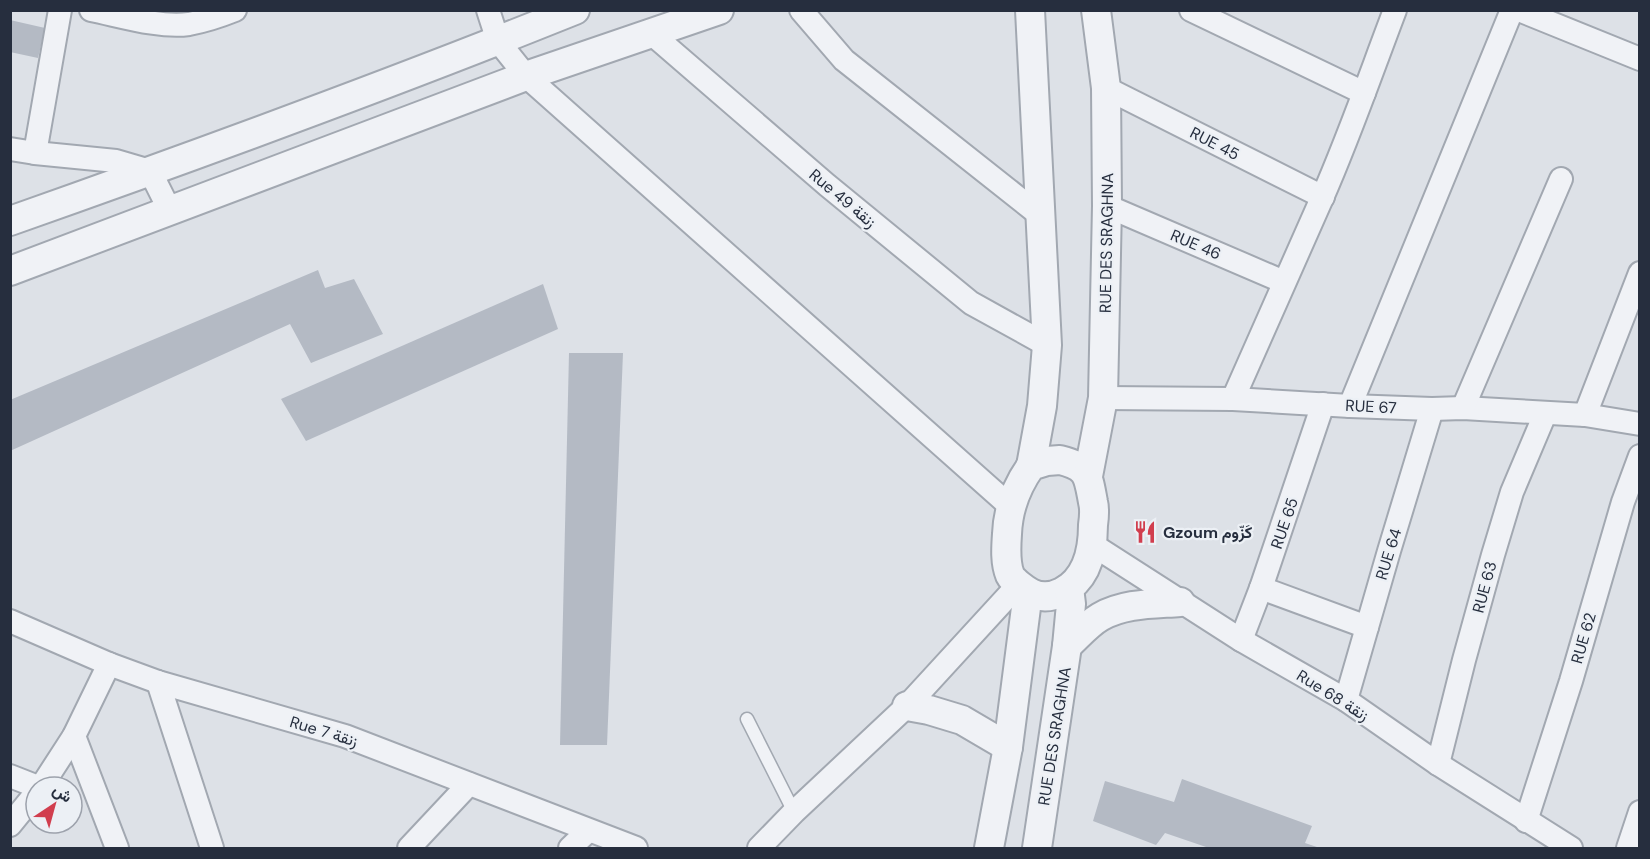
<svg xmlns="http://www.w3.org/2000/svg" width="1650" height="859" font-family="'DM Sans',Vazirmatn,sans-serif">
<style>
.building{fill:#b4bac4}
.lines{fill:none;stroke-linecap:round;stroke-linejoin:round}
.service-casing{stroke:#a2a8b1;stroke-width:15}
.minor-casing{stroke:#a2a8b1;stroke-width:26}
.tertiary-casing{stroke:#a2a8b1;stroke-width:32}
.service{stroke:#f0f2f6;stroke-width:12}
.minor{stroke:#f0f2f6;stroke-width:22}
.tertiary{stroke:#f0f2f6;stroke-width:28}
.labels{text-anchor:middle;stroke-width:4.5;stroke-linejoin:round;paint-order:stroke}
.street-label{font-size:16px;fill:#262e3e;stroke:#ecf0f5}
.poi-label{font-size:16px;font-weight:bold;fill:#262e3e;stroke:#ecf0f5;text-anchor:start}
</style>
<rect width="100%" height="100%" fill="#dde1e7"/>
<g class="building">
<polygon points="10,20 45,28 38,58 10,52"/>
<polygon points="318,270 325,288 354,279 383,334 311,363 290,324 10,451 10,400"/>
<polygon points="543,284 558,329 306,441 281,399"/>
<polygon points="569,353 623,353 607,745 560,745"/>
<polygon points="1182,779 1312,826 1305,843 1320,848 1209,848 1165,833 1156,845 1093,821 1105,781 1174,802"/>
</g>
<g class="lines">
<g class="service-casing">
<polyline id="service" points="747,719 794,812"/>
</g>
<g class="minor-casing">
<g id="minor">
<path d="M91,10c30,6 68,18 98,14 16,-3 31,-8 46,-14"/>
<polyline points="488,10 498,41 526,76 1010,506"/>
<polyline points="801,10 844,60 1041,216"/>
<polyline points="1191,10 1364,93"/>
<polyline points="1519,10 1640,59"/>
<polyline points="652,34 827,185 971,303 1047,345"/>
<polyline points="1106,88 1323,197"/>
<polyline points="10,149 35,153 116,161 150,171 170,211"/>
<polyline points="35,153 60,10"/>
<polyline points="1107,206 1284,282"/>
<polyline points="1103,398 1233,399 1350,406 1432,409 1463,408 1585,415 1640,424"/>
<path d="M1233,399c29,-67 60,-134 89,-201 27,-61 49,-125 73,-188"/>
<polyline points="1350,406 1512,10"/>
<polyline points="1463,408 1561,179"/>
<polyline points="1585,415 1640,273"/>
<polyline points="1093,545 1241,640 1346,700 1438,764 1571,848"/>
<polyline points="1261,588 1367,627"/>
<polyline points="10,621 109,664 158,682 345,736 636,848"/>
<polyline points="1241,640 1261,588 1323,404"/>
<polyline points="158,682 212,848"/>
<polyline points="1346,700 1389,551 1432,409"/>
<polyline points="74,736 117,848"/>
<polyline points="1438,764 1464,660 1493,555 1512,492 1545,414"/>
<polyline points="10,776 38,787"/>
<polyline points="41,787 74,736 109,664"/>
<polyline points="1526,821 1571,681 1623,502 1640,456"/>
<polyline points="10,825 36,793"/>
<polyline points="409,848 469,784"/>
<polyline points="570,848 588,831"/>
<polyline points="759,848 794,812 907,706 1019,584"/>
<polyline points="1628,848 1640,812"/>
</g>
</g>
<g class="tertiary-casing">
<g id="tertiary">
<polyline points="1030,10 1047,345 1042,406 1031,466"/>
<path d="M10,221c190,-67 378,-136 565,-211"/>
<polyline points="10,271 526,76 719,10"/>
<path d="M1060,460c29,7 28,16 33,42 2,8 1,16 0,23 0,26 -6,54 -31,67 -10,5 -21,6 -31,1 -6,-3 -18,-12 -21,-18 -5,-12 -4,-27 -3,-41 1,-25 9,-47 24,-68l16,-5z"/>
<polyline points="1088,476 1103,398 1107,206 1106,88 1096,10"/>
<path d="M1067,646c11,-10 21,-22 33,-29 24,-14 54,-13 80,-15"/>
<polyline points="907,706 929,710 962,720 1008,747"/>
<polyline points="989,848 1008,747 1028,592"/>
<polyline points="1037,848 1067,646 1071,604 1069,588"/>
</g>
</g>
<use href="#service" class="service"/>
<use href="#minor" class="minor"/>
<use href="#tertiary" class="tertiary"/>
</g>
<defs>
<g id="restaurant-bare" transform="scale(1.8)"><path d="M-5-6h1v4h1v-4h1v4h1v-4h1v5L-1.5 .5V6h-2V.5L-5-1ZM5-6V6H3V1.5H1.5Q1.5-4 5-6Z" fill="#d13e4e" stroke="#ecf0f5" stroke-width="2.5" paint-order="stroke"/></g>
</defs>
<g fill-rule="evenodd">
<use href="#restaurant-bare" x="1145" y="532"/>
</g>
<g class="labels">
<g class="street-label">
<text transform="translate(1215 143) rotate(27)" y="6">RUE 45</text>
<text transform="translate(843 198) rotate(40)" y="6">Rue 49 زنقة</text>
<text transform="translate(1106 243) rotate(-89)" y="6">RUE DES SRAGHNA</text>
<text transform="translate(1196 244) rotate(23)" y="6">RUE 46</text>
<text transform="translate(1371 406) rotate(3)" y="6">RUE 67</text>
<text transform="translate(1284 523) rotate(-71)" y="6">RUE 65</text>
<text transform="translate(1388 554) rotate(-73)" y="6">RUE 64</text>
<text transform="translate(1484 587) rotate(-75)" y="6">RUE 63</text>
<text transform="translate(1583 638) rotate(-74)" y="6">RUE 62</text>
<text transform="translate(1333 695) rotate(32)" y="6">Rue 68 زنقة</text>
<text transform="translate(324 731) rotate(17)" y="6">Rue 7 زنقة</text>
<text transform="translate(1054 736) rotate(-81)" y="6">RUE DES SRAGHNA</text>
</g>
<g class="poi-label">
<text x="1163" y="538">Gzoum كَزّوم</text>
</g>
</g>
<rect width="1650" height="859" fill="none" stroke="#262e3e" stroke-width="24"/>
<g transform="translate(54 805) rotate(36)"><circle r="28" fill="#ecf0f5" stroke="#9da2ac" stroke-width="1.5"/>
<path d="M0-4.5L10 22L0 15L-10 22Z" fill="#d13e4e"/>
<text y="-9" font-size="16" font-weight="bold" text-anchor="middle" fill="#262e3e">ش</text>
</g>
</svg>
